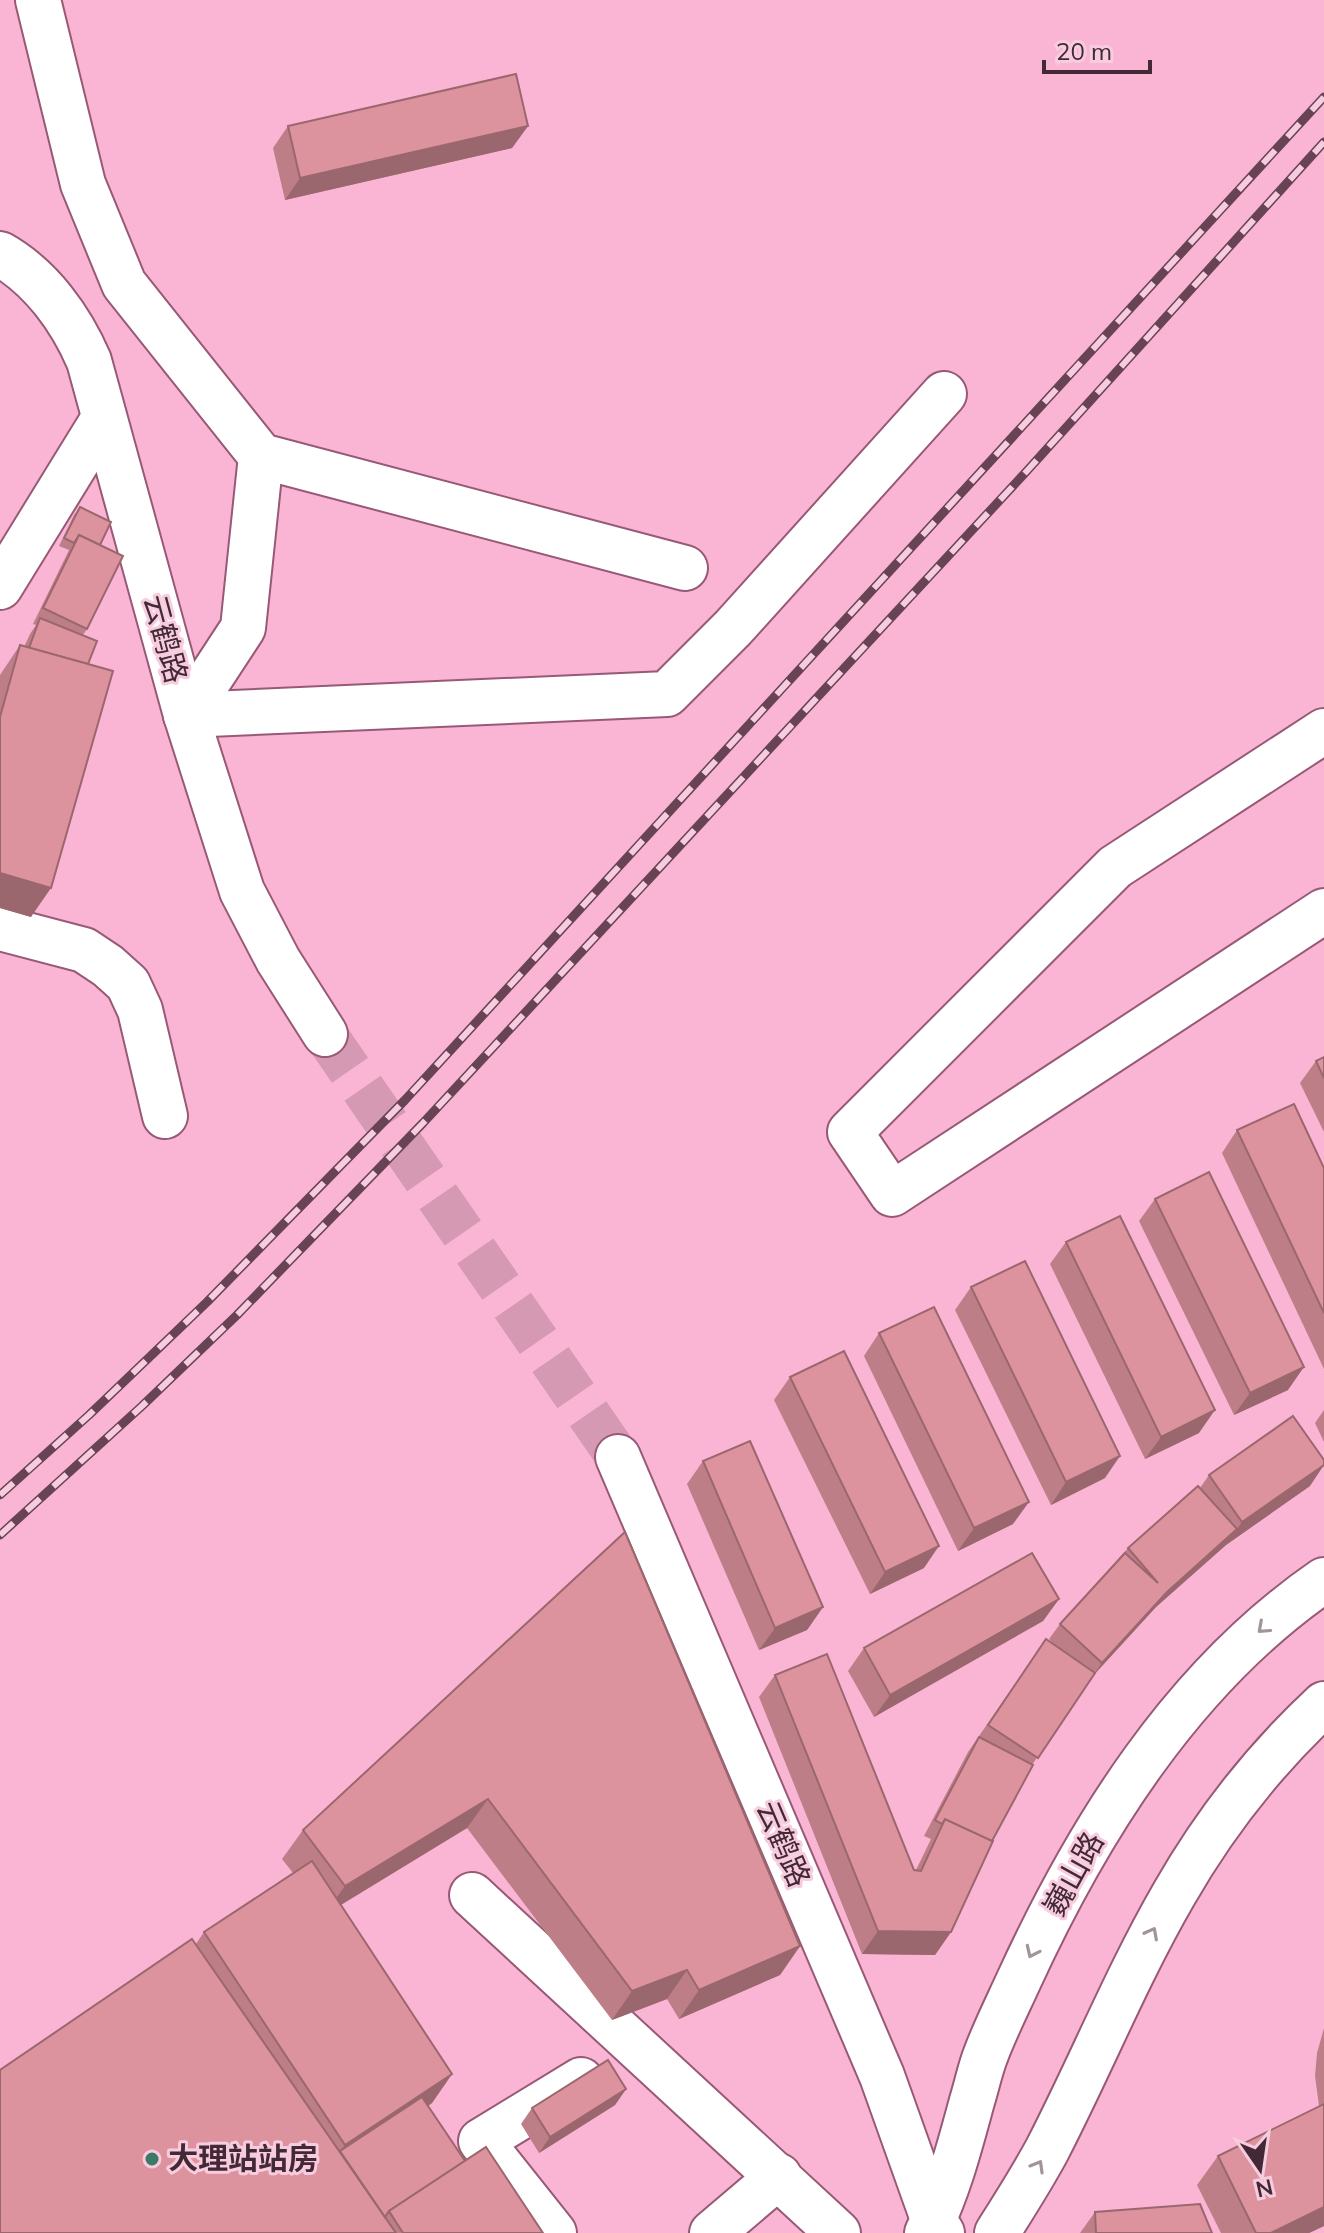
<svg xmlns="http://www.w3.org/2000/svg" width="1324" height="2233" font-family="Mulish,'Noto Sans SC',sans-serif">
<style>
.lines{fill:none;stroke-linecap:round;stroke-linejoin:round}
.minor-tunnel{stroke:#d699b4;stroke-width:44;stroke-dasharray:44 22;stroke-linecap:butt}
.minor-casing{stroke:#975976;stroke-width:48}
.highway-casing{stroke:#975976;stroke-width:48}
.minor{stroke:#fff;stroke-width:44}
.highway{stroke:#fff;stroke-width:44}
.rail-casing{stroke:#674354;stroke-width:9}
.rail{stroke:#f7ccde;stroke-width:6;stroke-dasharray:18;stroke-linecap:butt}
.wall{fill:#be7e87}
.shaded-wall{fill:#9b676e}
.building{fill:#dd939d;stroke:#9b676e;stroke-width:2}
.oneway{stroke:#a1949a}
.poi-dot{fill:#3c7a67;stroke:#f7ccde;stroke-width:3}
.labels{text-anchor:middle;stroke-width:6;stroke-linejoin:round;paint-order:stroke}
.street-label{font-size:30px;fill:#432835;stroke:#f7ccde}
.poi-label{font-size:30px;font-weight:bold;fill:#432835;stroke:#f7ccde;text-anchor:start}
</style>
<rect width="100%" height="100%" fill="#fbb5d4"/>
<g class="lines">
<polyline class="minor-tunnel" points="325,1034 618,1457"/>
<g class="minor-casing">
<g id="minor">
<polyline points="38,0 83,184 124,284 261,456 685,568"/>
<path d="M0,254c41,23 71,65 89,107l97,354 56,176 36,69 47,74"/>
<polyline points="0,587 104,418"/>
<polyline points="186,715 667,694 733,628 944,394"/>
<polyline points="186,715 243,628 261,456"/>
<polyline points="1324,731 1115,867 850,1132 892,1194 1324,911"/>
<polyline points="0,928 84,950 108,966 128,984 140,1010 165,1116"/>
<polyline points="618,1457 882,2076 933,2219 942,2233"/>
<polyline points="472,1895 838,2233"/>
<polyline points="554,2233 481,2141 581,2080"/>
<polyline points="712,2233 779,2176"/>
</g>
</g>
<g class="highway-casing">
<g id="highway">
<path d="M927,2233c21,-41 33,-88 45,-132 5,-16 8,-32 14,-47 9,-24 21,-48 32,-72 70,-153 165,-305 306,-402"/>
<path d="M997,2233c17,-27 35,-55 50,-83 44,-85 79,-173 127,-256 40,-70 91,-135 150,-190"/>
</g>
</g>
<use href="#minor" class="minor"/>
<use href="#highway" class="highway"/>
<g class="rail-casing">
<g id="rail">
<polyline points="0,1495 89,1415 207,1302 405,1100 1324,97"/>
<polyline points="0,1535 142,1406 237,1315 423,1123 1025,473 1324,142"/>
</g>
</g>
<use href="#rail" class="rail"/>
</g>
<g class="wall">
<polygon points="288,126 528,126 512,148 285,200 273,148"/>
<polygon points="80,507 100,545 87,629 83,635 88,664 31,917 0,908 0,675 20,645 24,647 30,634 36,625 33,624 69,550 59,546 74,515"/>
<polygon points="1324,1057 1324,1132 1300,1083 1316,1061"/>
<polygon points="1237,1130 1324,1168 1324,1369 1222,1153"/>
<polygon points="1155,1199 1288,1390 1234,1415 1139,1221"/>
<polygon points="1066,1242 1199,1433 1145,1459 1050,1264"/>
<polygon points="971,1287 1105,1478 1051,1505 955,1310"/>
<polygon points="879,1333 1013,1524 958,1551 864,1356"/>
<polygon points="790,1377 924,1568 870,1594 774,1400"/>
<polygon points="1324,1410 1324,1442 1315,1423"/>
<polygon points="703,1461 823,1607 807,1630 759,1650 687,1484"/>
<polygon points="1209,1475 1310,1486 1226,1545 1156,1607 1091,1678 1032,1765 992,1841 951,1932 935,1955 862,1954 759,1697 775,1675 914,1870 916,1870 931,1839 924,1836 968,1752 1046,1639 1055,1646 1049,1639 1060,1624 1128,1548 1200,1488"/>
<polygon points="625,1532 800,1946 780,1975 679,2019 667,1999 612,2020 467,1828 341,1905 452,2074 432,2103 428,2106 465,2161 543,2233 0,2233 204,1932 293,1873 282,1859 303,1830"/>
<polygon points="1059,1599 1043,1621 874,1717 848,1671 864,1648"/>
<polygon points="1324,2028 1324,2226 1309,2233 1221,2233 1197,2185 1218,2156 1319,2106 1315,2076 1317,2053"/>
<polygon points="626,2089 615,2105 539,2153 521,2124 532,2108"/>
<polygon points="1095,2212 1212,2233 1080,2233"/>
</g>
<g class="shaded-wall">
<polygon points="528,126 512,148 285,200 300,178"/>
<polygon points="0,873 51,888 31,917 0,908"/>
<polygon points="1304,1367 1288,1390 1234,1415 1250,1393"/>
<polygon points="1215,1410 1199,1433 1145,1459 1161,1437"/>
<polygon points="1120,1456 1105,1478 1051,1505 1066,1482"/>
<polygon points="1324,1465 1310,1486 1226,1545 1156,1607 1091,1678 1102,1663 1167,1592 1237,1529 1242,1522"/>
<polygon points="1029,1502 1013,1524 958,1551 974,1528"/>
<polygon points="939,1546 924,1568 870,1594 885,1572"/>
<polygon points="1059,1599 1043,1621 874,1717 890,1695"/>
<polygon points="823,1607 807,1630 759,1650 775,1628"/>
<polygon points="488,1799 467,1828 324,1915 345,1886"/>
<polygon points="878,1931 951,1932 935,1955 862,1954"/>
<polygon points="800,1946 780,1975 679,2019 699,1990"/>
<polygon points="687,1970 667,1999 612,2020 632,1991"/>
<polygon points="452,2074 432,2103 346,2160 340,2151 345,2145"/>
<polygon points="626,2089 615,2105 539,2153 550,2137"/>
<polygon points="1324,2207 1324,2226 1309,2233 1271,2233"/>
</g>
<g class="building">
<polygon points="516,74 528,126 300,178 288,126"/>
<polygon points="80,507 111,522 100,545 79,535 74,543 64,538"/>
<polygon points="79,535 123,556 87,629 43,608"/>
<polygon points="40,618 97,641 88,664 29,648"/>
<polygon points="20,645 113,671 51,888 0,873 0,717"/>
<polygon points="1324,1057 1324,1078 1316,1061"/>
<polygon points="1294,1104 1324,1168 1324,1313 1237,1130"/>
<polygon points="1209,1172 1304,1367 1250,1393 1155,1199"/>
<polygon points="1120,1216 1215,1410 1161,1437 1066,1242"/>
<polygon points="1025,1261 1120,1456 1066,1482 971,1287"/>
<polygon points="934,1307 1029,1502 974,1528 879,1333"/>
<polygon points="844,1351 939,1546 885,1572 790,1377"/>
<polygon points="1293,1416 1324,1460 1324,1465 1242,1522 1209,1475"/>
<polygon points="750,1441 823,1607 775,1628 703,1461"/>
<polygon points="1198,1486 1237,1529 1167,1592 1102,1663 1060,1624 1125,1553 1158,1583 1128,1548"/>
<polygon points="625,1532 800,1946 699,1990 687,1970 632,1991 488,1799 345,1886 303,1830"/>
<polygon points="1032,1553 1059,1599 890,1695 864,1648"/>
<polygon points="1046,1639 1095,1673 1038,1758 988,1725"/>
<polygon points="827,1654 914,1870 921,1871 945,1819 993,1841 951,1932 878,1931 775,1675"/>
<polygon points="979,1737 1033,1765 992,1841 945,1819 942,1824 935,1820"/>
<polygon points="312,1861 452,2074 345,2145 204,1932"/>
<polygon points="192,1939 396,2233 0,2233 0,2070"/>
<polygon points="608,2060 626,2089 550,2137 532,2108"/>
<polygon points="422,2097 465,2161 389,2211 385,2217 340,2151"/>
<polygon points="1324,2104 1324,2207 1271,2233 1256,2233 1218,2156"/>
<polygon points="486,2147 543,2233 403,2233 389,2211"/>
<polygon points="1200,2204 1212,2233 1096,2233 1095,2212"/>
</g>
<defs><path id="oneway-chevron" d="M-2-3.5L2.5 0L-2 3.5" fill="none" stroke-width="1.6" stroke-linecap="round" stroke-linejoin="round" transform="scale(2)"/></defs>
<g class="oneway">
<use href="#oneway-chevron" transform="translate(1263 1628) rotate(138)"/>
<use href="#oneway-chevron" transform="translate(1152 1933) rotate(-62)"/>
<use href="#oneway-chevron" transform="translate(1032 1952) rotate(115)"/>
<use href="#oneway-chevron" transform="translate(1038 2166) rotate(-60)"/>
</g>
<circle class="poi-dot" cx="152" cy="2159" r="8"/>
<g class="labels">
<g class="street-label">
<text transform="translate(165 639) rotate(75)" y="10">云鹤路</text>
<text transform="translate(783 1844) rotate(67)" y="10">云鹤路</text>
<text transform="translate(1074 1874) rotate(-61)" y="10">巍山路</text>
</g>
<g class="poi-label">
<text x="168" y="2169">大理站站房</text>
</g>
</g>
<g transform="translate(1260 2169) rotate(167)" stroke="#f7ccde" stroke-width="6" paint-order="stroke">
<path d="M0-6L14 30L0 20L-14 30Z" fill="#432835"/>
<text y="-12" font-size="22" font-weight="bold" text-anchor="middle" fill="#432835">N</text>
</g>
<path d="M1044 60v12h106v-12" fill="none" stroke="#432835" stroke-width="4"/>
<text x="1056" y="60" font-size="24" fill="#432835" stroke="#f7ccde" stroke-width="6" paint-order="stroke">20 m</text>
</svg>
